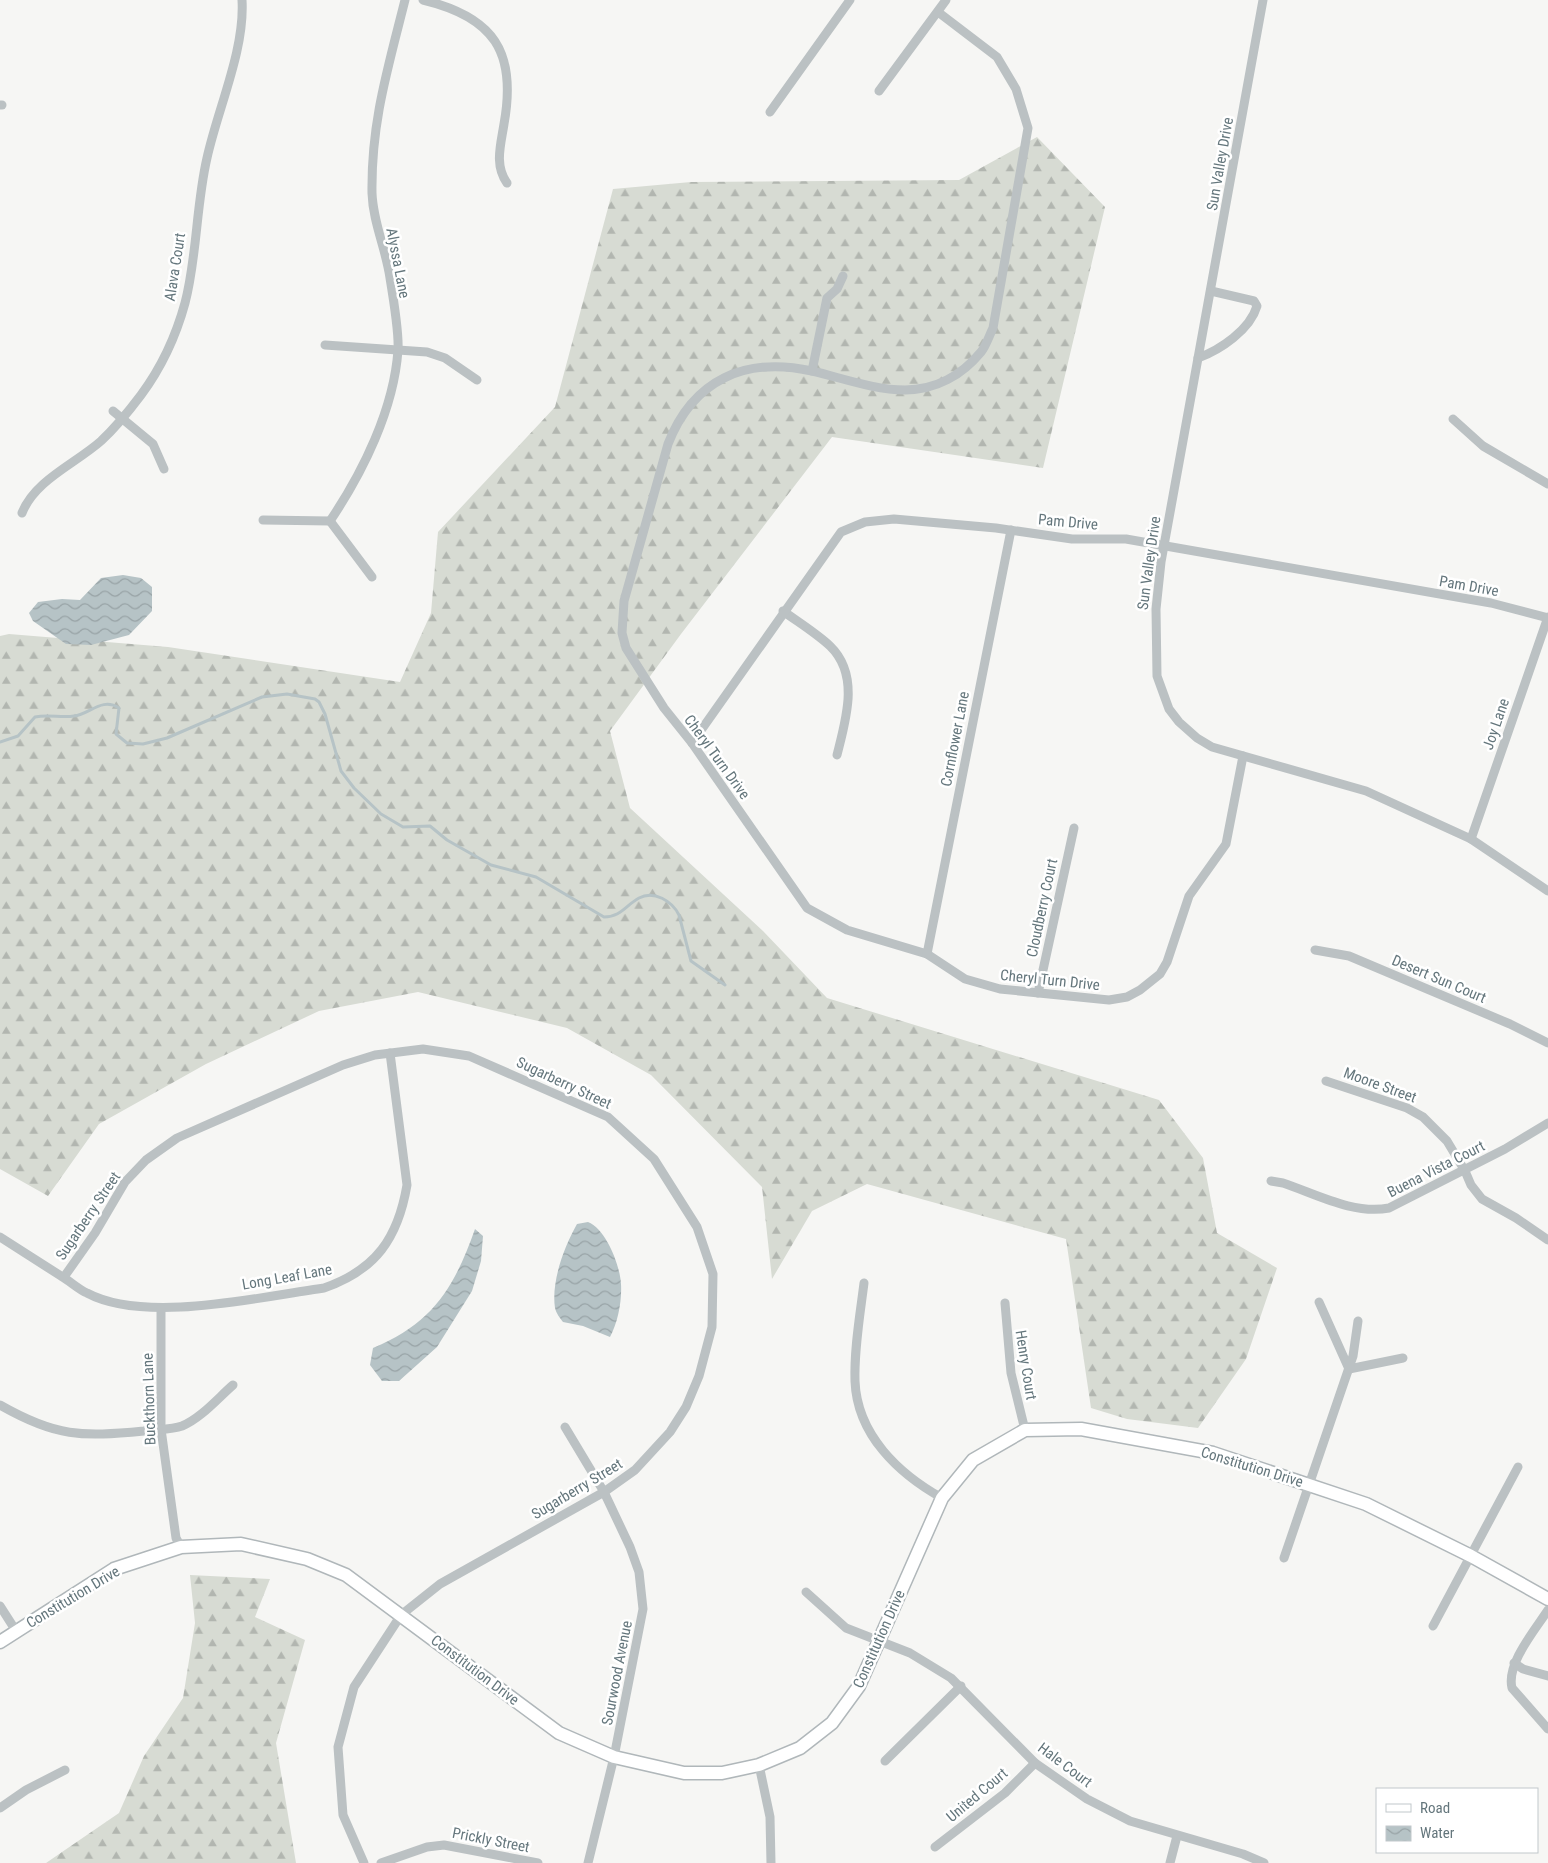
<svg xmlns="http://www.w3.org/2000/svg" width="1548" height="1863" font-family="'Roboto Condensed',sans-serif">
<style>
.forest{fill:url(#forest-firs)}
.water{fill:url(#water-waves)}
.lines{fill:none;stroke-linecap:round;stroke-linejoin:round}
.stream{stroke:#b6c3c6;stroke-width:3}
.secondary-casing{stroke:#b0b7ba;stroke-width:15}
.street{stroke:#bbc1c3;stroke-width:9}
.secondary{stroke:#fff;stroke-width:12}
.labels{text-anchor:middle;stroke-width:5;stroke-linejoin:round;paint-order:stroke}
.street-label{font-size:15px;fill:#64767c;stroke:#fff}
</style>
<defs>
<pattern id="forest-firs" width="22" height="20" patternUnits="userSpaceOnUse" patternTransform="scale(1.25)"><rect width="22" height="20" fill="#d7dbd3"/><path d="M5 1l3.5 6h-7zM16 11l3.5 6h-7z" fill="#b2b6b0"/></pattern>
<pattern id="water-waves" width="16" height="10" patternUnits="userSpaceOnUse" patternTransform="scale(1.25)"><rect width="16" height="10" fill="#b6c3c6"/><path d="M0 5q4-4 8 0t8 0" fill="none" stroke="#98a3a6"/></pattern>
</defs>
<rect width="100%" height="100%" fill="#f6f6f4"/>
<g class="forest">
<polygon points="1037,137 1105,207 1043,468 832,437 681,634 610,731 630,808 763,931 827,998 1159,1100 1203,1158 1217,1233 1277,1268 1246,1359 1198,1428 1127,1419 1091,1408 1066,1239 867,1184 812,1211 772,1279 762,1187 651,1075 567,1028 418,992 319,1011 206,1064 99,1124 48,1196 0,1169 0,636 9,634 168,647 400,682 431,613 438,532 555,407 613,189 691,182 959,180"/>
<polygon points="190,1575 270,1579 255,1617 305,1640 276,1743 296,1863 46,1863 119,1813 144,1756 183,1698 195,1623"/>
</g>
<g class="water">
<polygon points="123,575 141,578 152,587 152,611 129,635 91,645 66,644 33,621 29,613 38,602 62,599 80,600 101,578"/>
<path d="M588,1222c18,7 32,43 33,62 1,17 -3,38 -11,53l-27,-11 -20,-4c-3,-4 -7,-9 -8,-14 -4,-26 9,-61 22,-84z"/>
<path d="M475,1229l8,7 -2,25 -9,30 -35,56 -38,34h-17l-12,-16 3,-17c60,-25 81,-60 102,-119z"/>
</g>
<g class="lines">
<path class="stream" d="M0,742l18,-6 17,-19c13,-3 26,1 39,-1 16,-2 28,-19 45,-8l-3,26 11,9 16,1 24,-6 95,-41 25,-3 28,5 4,3 6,12 16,57 13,17 27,26 22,13 27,-1 17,14 44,25 45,12 68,40c17,0 22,-12 35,-19 15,-8 33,3 40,17l12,46 34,24"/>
<g class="secondary-casing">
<polyline id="secondary" points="0,1642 114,1569 181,1547 241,1544 307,1559 346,1575 559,1733 614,1757 684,1773 722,1773 759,1765 800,1748 832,1723 859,1686 942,1498 973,1460 1025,1430 1081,1429 1213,1453 1366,1504 1471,1556 1548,1599"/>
</g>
<g class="street">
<path d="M423,0c71,17 94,52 81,124 -3,20 -10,41 3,59"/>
<polyline points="1263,0 1161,562 1156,609 1157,676 1169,709 1179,722 1197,738 1212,747 1366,791 1471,839 1548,891"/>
<path d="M938,12l59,45 19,32 12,39 -35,200c-4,8 -7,18 -12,24 -19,23 -45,38 -76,38 -30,0 -63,-12 -93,-19 -67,-15 -119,9 -144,73l-44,157 -2,32 4,15 38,60 28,35 115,165 40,22 80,24 38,25 35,10 109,11 18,-3 13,-7 20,-16 7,-12 22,-66 37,-52 17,-88"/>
<polyline points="879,91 946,0"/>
<polyline points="0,105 2,105"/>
<polyline points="770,112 850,0"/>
<polyline points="325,345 427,352 445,358 477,380"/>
<path d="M1198,358c22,-8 52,-28 59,-52l-3,-5 -43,-10"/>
<polyline points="812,371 827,298 837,289 843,276"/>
<polyline points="113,411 153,444 164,469"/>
<polyline points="1453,419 1483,446 1548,484"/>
<path d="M22,513c13,-33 53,-49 79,-72 15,-14 28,-30 40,-46 20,-27 35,-59 44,-92 12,-45 11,-98 22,-145 11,-50 38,-108 35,-158"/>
<polyline points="263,520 330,521"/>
<path d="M330,521c33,-49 64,-112 68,-171 1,-16 -5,-54 -8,-72 -4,-29 -17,-55 -18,-85 -1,-71 16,-125 33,-193"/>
<polyline points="330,521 372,577"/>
<path d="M783,611c15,11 33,22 47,35 30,29 16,73 7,109"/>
<polyline points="692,743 841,532 865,522 894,519 996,528 1072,539 1126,539 1491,603 1548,618"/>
<polyline points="1471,839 1548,617"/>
<polyline points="1315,950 1349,956 1510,1024 1548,1043"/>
<polyline points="927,954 1011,530"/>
<polyline points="1038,993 1074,828"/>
<polyline points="1326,1081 1407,1108 1423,1117 1447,1141 1465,1171 1471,1185 1482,1199 1516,1218 1548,1240"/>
<path d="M1271,1181l12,2c33,11 71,32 106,25l116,-59 43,-26"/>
<path d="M0,1237c20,13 41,26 61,39 9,5 17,13 26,17 58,31 172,4 237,-5 52,-18 74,-50 83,-103l-17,-132"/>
<polyline points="64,1277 95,1233 125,1182 146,1160 177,1138 343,1065 375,1055 423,1049 469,1056 608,1117 654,1159 697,1227 713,1274 712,1327 699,1376 686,1407 670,1432 635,1470 604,1492 440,1584 401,1615 354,1687 338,1747 343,1815 364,1863"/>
<path d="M864,1283c-4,32 -10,66 -9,98 2,54 44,93 87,117"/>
<polyline points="1319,1302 1349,1369"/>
<polyline points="1005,1303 1011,1373 1025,1430"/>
<polyline points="161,1309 161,1429 176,1538 181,1547"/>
<polyline points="1349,1369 1403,1358"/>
<path d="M0,1405c56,32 81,32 144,26 11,-2 27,-1 38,-5 19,-8 35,-27 51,-41"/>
<polyline points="565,1427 604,1492 630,1547 639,1572 643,1609 614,1757 588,1863"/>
<polyline points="1284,1558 1353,1356 1358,1321"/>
<polyline points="806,1592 846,1628 910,1653 951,1678 1035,1763 1087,1799 1130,1821 1243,1854 1264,1863"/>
<polyline points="0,1606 16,1631"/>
<path d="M1548,1610c-13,20 -42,54 -36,78l36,41"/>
<polyline points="1433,1626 1518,1467"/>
<polyline points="1514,1663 1523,1669 1548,1676"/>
<polyline points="885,1761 961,1686"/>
<polyline points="759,1765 770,1817 771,1863"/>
<polyline points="0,1808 26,1790 65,1770"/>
<polyline points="935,1847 1005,1793 1035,1763"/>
<polyline points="381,1863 427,1847 444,1845 538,1863"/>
<polyline points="1170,1863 1177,1836"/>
</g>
<use href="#secondary" class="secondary"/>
</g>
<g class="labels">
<g class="street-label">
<text transform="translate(1220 164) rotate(-80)" y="5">Sun Valley Drive</text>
<text transform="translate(398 263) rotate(79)" y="5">Alyssa Lane</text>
<text transform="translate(175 267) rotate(-81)" y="5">Alava Court</text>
<text transform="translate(1068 522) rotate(5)" y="5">Pam Drive</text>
<text transform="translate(1149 563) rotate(-82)" y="5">Sun Valley Drive</text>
<text transform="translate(1469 586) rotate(10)" y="5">Pam Drive</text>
<text transform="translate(1496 724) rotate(-71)" y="5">Joy Lane</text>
<text transform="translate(955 739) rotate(-79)" y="5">Cornflower Lane</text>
<text transform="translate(717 757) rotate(54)" y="5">Cheryl Turn Drive</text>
<text transform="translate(1042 908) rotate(-78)" y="5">Cloudberry Court</text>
<text transform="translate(1439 979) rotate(23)" y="5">Desert Sun Court</text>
<text transform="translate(1050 980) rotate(6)" y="5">Cheryl Turn Drive</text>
<text transform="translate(564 1083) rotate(25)" y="5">Sugarberry Street</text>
<text transform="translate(1380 1085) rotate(20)" y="5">Moore Street</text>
<text transform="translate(1436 1169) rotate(-27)" y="5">Buena Vista Court</text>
<text transform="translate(88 1216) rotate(-56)" y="5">Sugarberry Street</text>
<text transform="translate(287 1277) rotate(-10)" y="5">Long Leaf Lane</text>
<text transform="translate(1026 1365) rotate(81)" y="5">Henry Court</text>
<text transform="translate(149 1399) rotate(-92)" y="5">Buckthorn Lane</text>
<text transform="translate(1252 1467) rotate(17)" y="5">Constitution Drive</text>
<text transform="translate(577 1489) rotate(-31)" y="5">Sugarberry Street</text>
<text transform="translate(73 1597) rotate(-31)" y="5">Constitution Drive</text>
<text transform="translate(879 1639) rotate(-66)" y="5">Constitution Drive</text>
<text transform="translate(475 1670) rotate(37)" y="5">Constitution Drive</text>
<text transform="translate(617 1673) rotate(-79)" y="5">Sourwood Avenue</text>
<text transform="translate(1065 1765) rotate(37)" y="5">Hale Court</text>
<text transform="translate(977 1795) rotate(-40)" y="5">United Court</text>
<text transform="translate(491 1840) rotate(11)" y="5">Prickly Street</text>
</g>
</g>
<rect x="1376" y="1788" width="162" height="65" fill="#ffffff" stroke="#c1c8cb"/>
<rect x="1386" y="1804" width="25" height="8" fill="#ffffff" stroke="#c1c8cb"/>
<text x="1420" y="1813" font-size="15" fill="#64767c">Road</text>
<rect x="1386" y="1826" width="25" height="15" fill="url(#water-waves)" stroke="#c1c8cb"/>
<text x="1420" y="1838" font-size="15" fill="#64767c">Water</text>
</svg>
